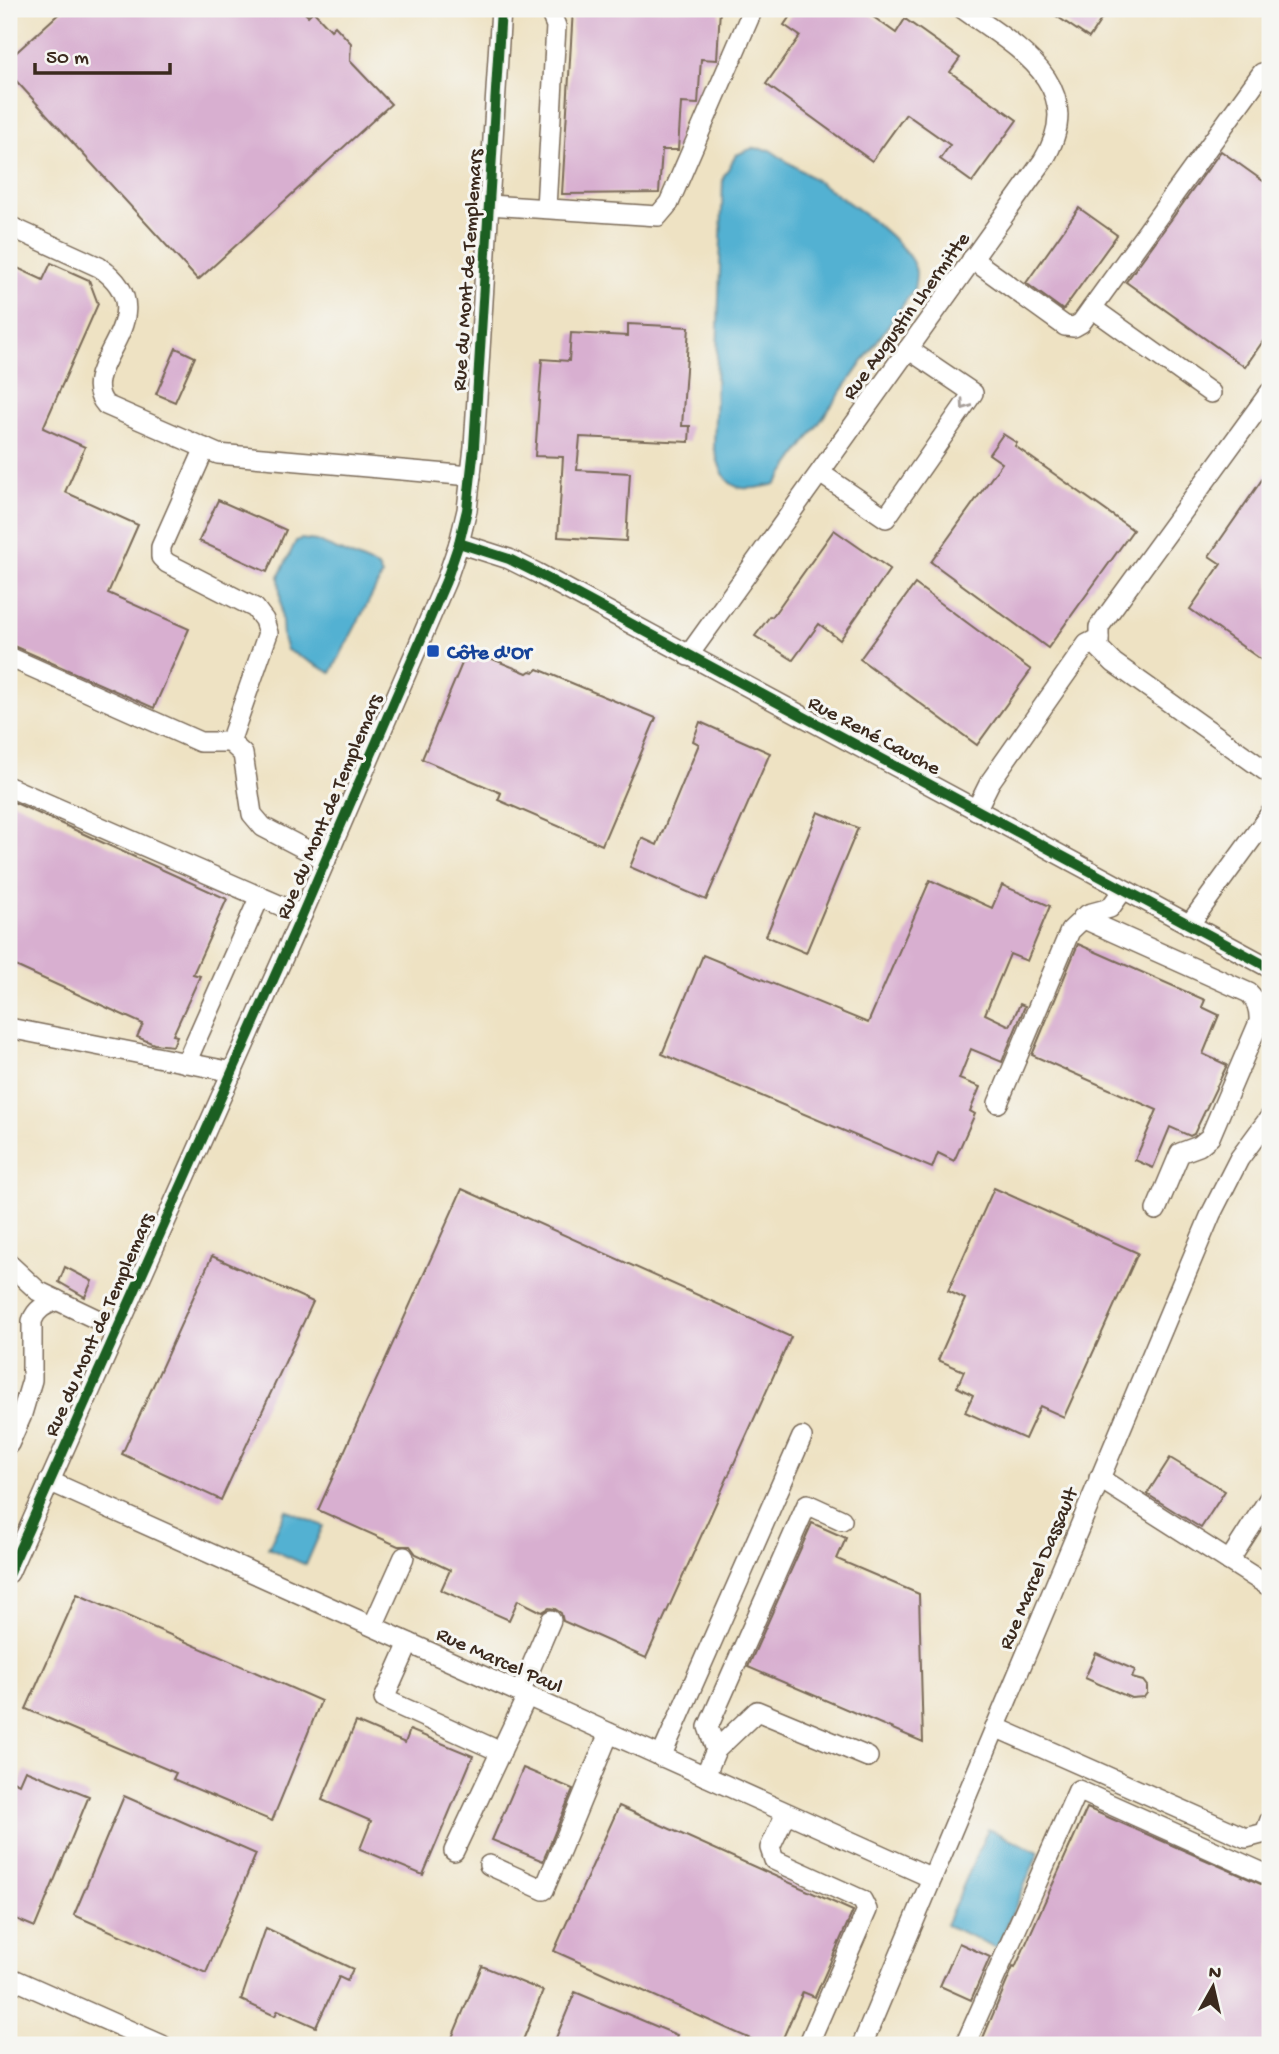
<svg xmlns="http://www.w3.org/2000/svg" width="1279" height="2054" font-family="'Gochi Hand',sans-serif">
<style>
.water{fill:#53b1d2;stroke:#476e78;stroke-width:2}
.building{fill:#d8afd0}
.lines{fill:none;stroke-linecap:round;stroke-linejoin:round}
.minor-casing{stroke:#7a6a58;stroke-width:22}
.minor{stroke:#fff;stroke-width:19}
.cycleway-casing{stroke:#f6f6f2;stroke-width:15}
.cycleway{stroke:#1b5e20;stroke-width:10}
.oneway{stroke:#a79f9a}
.transit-dot{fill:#1a4fb4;stroke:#f6f6f2;stroke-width:2.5}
.labels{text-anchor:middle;stroke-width:6;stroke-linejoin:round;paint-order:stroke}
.street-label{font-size:21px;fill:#3b2a1e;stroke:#f6f6f2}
.transit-label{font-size:21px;font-weight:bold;fill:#164399;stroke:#f6f6f2;text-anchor:start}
</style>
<rect width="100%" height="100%" fill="#f6f6f2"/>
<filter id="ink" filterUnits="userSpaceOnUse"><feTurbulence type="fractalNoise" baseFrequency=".0143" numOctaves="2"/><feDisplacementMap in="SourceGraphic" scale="14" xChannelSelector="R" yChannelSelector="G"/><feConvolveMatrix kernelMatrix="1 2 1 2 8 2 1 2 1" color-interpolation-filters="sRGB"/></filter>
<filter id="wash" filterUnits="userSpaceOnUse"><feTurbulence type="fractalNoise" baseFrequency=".00686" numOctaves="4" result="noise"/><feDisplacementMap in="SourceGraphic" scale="28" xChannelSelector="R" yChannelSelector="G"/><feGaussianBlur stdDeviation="1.57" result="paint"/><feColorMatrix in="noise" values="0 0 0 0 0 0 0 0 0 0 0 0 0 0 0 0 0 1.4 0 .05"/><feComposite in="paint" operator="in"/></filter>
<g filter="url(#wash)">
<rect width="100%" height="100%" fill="#eee2c3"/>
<g class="water">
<path d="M753,148l17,2c31,22 141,86 146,122 0,5 -1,12 -2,17l-138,195c-42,10 -52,5 -62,-38l9,-268 13,-23z"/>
<polygon points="301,539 316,541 378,567 382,576 331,673 287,650 283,638 279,576 296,541"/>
<polygon points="286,1510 323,1526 306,1565 268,1548"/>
<polygon points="988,1829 1039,1852 997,1948 946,1925"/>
</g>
<g id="blocks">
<g class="building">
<polygon points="64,9 301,9 308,16 313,11 331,30 335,26 351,43 350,61 391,104 198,280 9,73 9,59"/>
<polygon points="573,9 720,9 717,60 701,59 698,104 681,103 678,150 662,150 659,193 562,194"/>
<polygon points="795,9 862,9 896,33 905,19 960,58 950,72 1017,120 972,182 940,159 950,145 906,114 872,161 766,84 800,36 784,25"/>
<polygon points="1046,9 1108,9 1089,38"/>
<polygon points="1221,151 1270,186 1270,331 1245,367 1126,282"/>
<polygon points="1079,208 1117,235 1063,310 1026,283"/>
<polygon points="51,263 89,280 98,304 43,428 85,447 65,492 138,525 108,593 189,629 154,708 9,644 9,264 43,280"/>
<polygon points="628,324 689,327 682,426 690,426 689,442 580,437 577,470 630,473 626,541 558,537 563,457 535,456 542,359 569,361 571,333 628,336"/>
<polygon points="176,348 195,357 175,402 156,394"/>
<polygon points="1003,434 1017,443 1015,446 1133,530 1048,648 931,562 1002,463 989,454"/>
<polygon points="1270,468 1270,666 1190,609 1221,564 1209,556"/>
<polygon points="218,500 286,530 267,572 199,541"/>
<polygon points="834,530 890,569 840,640 819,624 793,660 755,636 770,616 772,617"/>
<polygon points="915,584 1031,670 977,745 860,659"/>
<polygon points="468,649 527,673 530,671 535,672 538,669 656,718 602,845 498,800 501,793 422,759"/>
<polygon points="700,722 770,753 706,900 630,867 642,838 657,845 699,744 693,741"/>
<polygon points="9,800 227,899 193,974 200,976 173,1035 177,1036 173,1046 154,1044 137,1037 143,1024 9,963"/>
<polygon points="818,812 858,828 806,953 766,936"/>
<polygon points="930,880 992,908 1002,885 1050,906 1027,961 1010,954 985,1014 1010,1026 1020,1004 1025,1006 1002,1062 971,1049 959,1079 980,1087 970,1111 975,1114 954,1161 938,1153 932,1168 662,1054 703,955 868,1023"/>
<polygon points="1078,944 1205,1000 1202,1007 1219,1015 1203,1054 1227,1065 1194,1134 1190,1136 1170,1127 1153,1168 1135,1160 1157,1110 1032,1055"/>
<polygon points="994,1188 1138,1253 1064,1417 1040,1406 1025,1439 965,1412 973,1395 957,1387 964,1371 938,1360 965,1299 948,1291"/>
<polygon points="462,1189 791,1337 646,1658 563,1621 561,1613 555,1609 549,1608 542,1612 518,1600 509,1620 441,1590 450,1570 416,1554 410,1546 398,1546 318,1510"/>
<polygon points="212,1256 313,1302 221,1500 122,1454"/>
<polygon points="65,1267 92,1281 85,1297 59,1282"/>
<polygon points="1170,1458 1225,1491 1201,1528 1147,1494"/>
<polygon points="812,1523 846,1538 837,1559 919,1594 923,1742 748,1667"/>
<polygon points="77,1594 321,1701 272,1821 173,1779 176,1773 26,1709"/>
<polygon points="1096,1653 1135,1670 1132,1678 1143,1681 1147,1686 1147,1693 1144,1697 1131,1698 1085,1678"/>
<polygon points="356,1722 405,1743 410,1730 473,1756 423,1875 360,1849 371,1821 322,1800"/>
<polygon points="523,1768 573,1789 543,1861 492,1840"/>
<polygon points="25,1770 89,1796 35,1927 9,1916 9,1779 19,1784"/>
<polygon points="124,1796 256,1854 206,1973 74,1915"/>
<polygon points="619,1806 853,1911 815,1997 803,1992 780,2045 764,2045 554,1951"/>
<polygon points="1087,1808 1270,1888 1270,2045 980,2045 1013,1967 1015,1968"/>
<polygon points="266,1928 353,1969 347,1981 339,1977 316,2027 278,2010 275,2016 241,2000"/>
<polygon points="959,1943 990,1957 971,2000 940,1986"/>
<polygon points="482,1966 543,1991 521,2045 449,2045"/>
<polygon points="575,1992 677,2035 673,2045 553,2045"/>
</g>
</g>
</g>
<g filter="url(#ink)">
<use href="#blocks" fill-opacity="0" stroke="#7a6a58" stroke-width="2"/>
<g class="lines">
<g class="minor-casing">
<g id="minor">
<polyline points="489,205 658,216 669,203 753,9"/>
<polyline points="546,208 556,26 549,9"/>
<path d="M9,226l90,41c72,49 -28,100 7,138l112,49 253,22"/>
<polyline points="972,259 1065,326 1074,327 1081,323 1262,73"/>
<polyline points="1092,308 1211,393"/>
<polyline points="1270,392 1099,627 1099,648 1114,663 1270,774"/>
<polyline points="205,448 161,547 161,557 167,563 255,608 264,620 268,633 230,742"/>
<polyline points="820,473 886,518 973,393 908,349"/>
<polyline points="459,543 509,559 537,573 1270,968"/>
<path d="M688,656l355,-495c47,-76 -27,-114 -80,-152"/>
<polyline points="9,657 200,742 230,742 243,754 252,814 263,827 326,860"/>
<polyline points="9,787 302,915"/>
<polyline points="976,810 990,782 1087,644 1099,638"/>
<path d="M1082,918l167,75c8,8 11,17 10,29l-49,115 -11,9 -19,7 -24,57"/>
<polyline points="1189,925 1270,814"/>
<polyline points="9,1028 233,1072"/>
<polyline points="186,1063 260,896"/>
<polyline points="998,1103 1070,931 1088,914 1110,908 1123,890"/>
<polyline points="9,1264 38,1291 117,1329"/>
<path d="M9,1444l12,-27 11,-37v-59c4,-12 13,-16 25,-21"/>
<polyline points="1099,1478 1270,1587"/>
<polyline points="49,1481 932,1878"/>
<polyline points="1229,1561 1270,1497"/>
<polyline points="9,1573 302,915 446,581 459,543 467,510 474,447 501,9"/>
<polyline points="373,1626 404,1557"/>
<polyline points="409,1643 384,1699 501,1752"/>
<polyline points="520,1693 551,1620"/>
<polyline points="995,1727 1246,1838 1265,1833 1270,1820"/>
<polyline points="716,1750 757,1711 868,1757"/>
<polyline points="661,1757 802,1437"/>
<polyline points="705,1776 716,1750 708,1727 807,1504 842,1520"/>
<polyline points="786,1813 770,1848 774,1860 862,1900 867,1910 808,2045"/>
<polyline points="454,1851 527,1696"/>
<polyline points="489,1865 544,1890 609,1733"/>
<polyline points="9,1977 162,2045"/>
<polyline points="862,2045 1211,1214 1239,1159 1270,1117"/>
<polyline points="965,2045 1078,1790 1270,1876"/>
</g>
</g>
<use href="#minor" class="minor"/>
<g class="cycleway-casing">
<g id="cycleway">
<polyline points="459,543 509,559 537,573 1270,968"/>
<polyline points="9,1573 302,915 446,581 459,543 467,510 474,447 501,9"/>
</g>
</g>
<use href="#cycleway" class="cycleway"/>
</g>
<defs><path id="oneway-chevron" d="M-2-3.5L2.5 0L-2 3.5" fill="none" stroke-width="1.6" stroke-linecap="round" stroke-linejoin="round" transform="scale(1.75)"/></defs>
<use class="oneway" href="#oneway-chevron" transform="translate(965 405) rotate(125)"/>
</g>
<rect class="transit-dot" x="426" y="644" width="14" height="14" rx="3.5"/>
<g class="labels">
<g class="street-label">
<text transform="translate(466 270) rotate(-86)" y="7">Rue du Mont de Templemars</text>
<text transform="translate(905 315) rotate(-54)" y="7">Rue Augustin Lhermitte</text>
<text transform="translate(875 734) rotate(28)" y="7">Rue René Cauche</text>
<text transform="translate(328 806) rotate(-67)" y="7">Rue du Mont de Templemars</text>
<text transform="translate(98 1324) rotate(-66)" y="7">Rue du Mont de Templemars</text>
<text transform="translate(1037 1568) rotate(-67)" y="7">Rue Marcel Dassault</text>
<text transform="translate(500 1659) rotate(24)" y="7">Rue Marcel Paul</text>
</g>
<g class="transit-label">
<text x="447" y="658">Côte d'Or</text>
</g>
</g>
<rect width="1279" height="2054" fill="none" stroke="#f6f6f2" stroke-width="35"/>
<g transform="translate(1213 1987) rotate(8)" stroke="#f6f6f2" stroke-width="5" paint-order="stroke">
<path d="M0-5L12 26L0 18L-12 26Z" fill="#3b2a1e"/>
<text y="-10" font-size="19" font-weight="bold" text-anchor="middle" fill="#3b2a1e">N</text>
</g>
<path d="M35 63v10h135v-10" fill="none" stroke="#3b2a1e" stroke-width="3.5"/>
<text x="46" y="63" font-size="21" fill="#3b2a1e" stroke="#f6f6f2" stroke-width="5" paint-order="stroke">50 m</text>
</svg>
